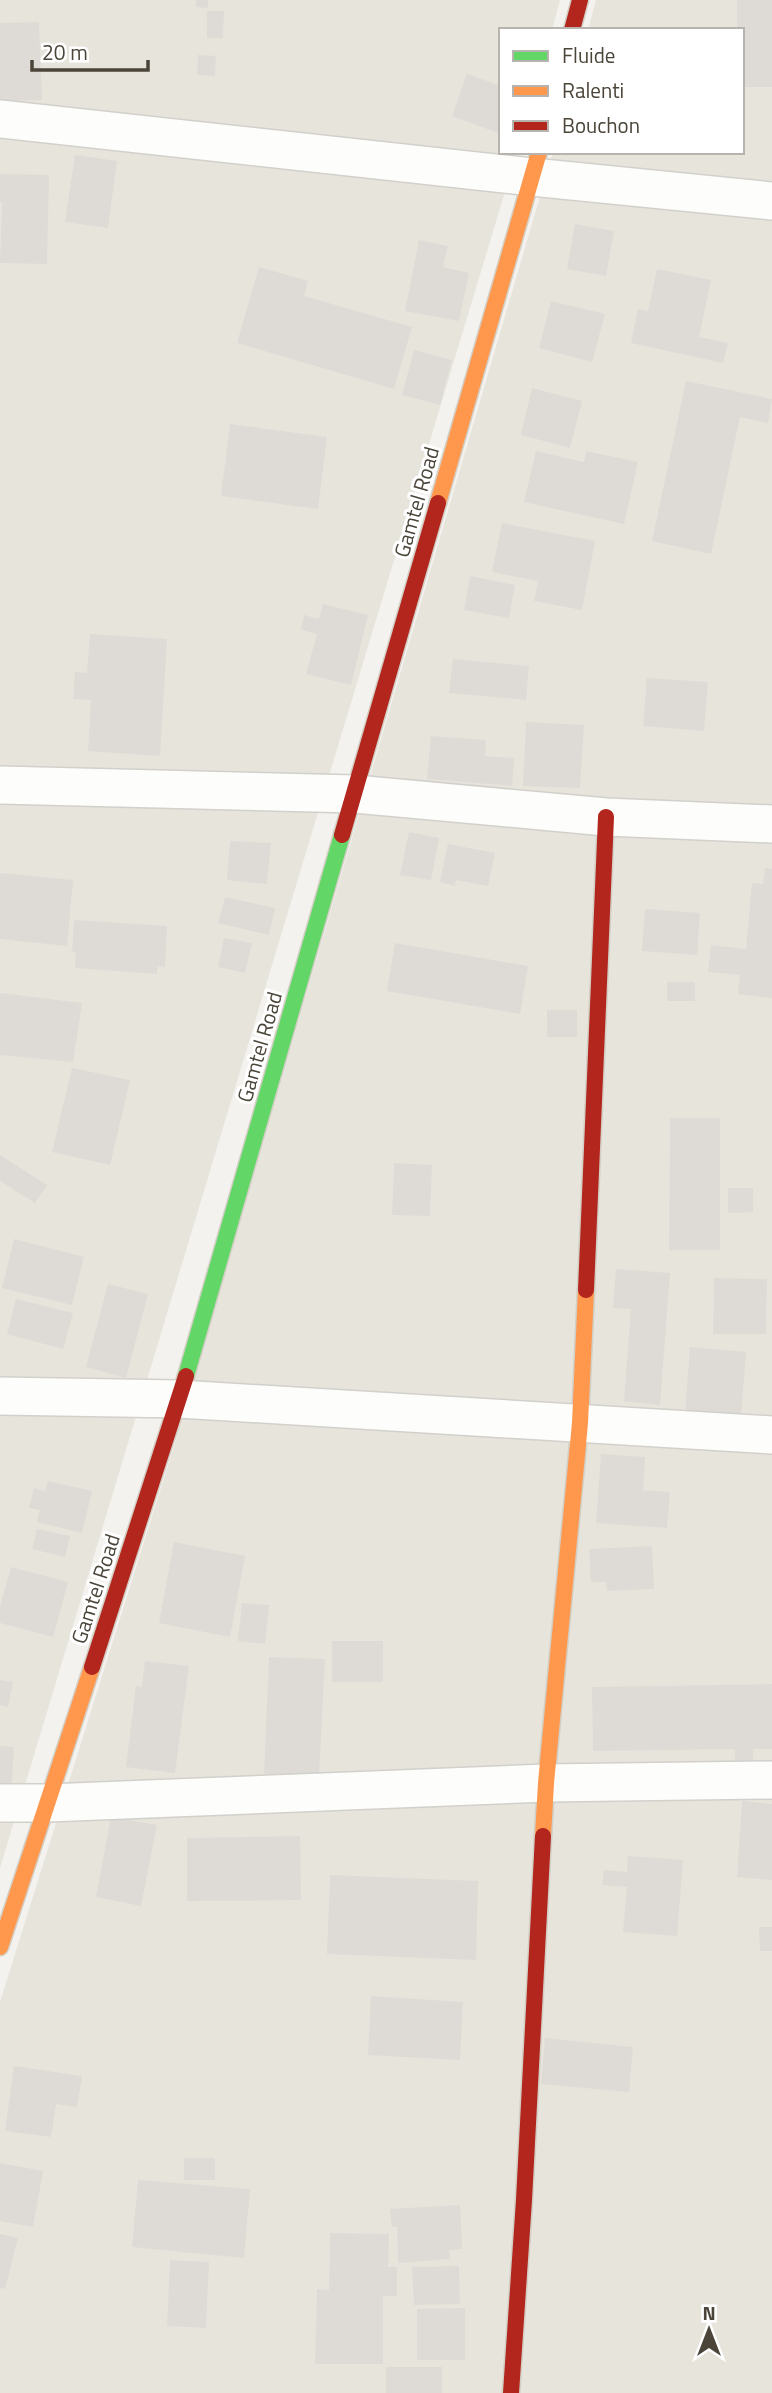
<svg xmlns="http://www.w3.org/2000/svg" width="772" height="2393" font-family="'Titillium Web',sans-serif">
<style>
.residential{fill:#e7e4dc}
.building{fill:#dedbd6}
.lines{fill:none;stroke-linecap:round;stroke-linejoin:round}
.street-casing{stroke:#d2d0cb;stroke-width:40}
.fast-casing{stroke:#d3cfc5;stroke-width:19}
.slow-casing{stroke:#d3cfc5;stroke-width:19}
.jam-casing{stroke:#d3cfc5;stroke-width:19}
.street{stroke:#fdfdfc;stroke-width:37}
.fast{stroke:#63d668;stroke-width:16}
.slow{stroke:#ff974d;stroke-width:16}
.jam{stroke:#b3261e;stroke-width:16}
.labels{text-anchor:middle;stroke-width:6;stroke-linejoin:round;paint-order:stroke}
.street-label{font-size:21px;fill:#4b4439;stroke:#fff}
</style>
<rect width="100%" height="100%" fill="#f4f2ee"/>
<g class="residential">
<polygon points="0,0 560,0 552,30 501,30 501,152 517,152 0,1868"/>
<polygon points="596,0 772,0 772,2393 0,2393 0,2002 174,1446 553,152 742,152 742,30 588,30"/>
</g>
<g class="building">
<polygon points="196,0 208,0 208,8 196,7"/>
<polygon points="737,0 772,0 772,87 742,87 742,30 737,30"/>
<polygon points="207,11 224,11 223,38 207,38"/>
<polygon points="39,22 42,100 0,101 0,23"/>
<polygon points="198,55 216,56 215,76 197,75"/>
<polygon points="467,74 501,86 501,134 452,116"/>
<polygon points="75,155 117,161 108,228 65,222"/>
<polygon points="0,174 49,175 47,264 0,263 2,202 0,202"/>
<polygon points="575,224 614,231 606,276 567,269"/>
<polygon points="419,240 448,246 443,267 469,273 459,321 405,311"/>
<polygon points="259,267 308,281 304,296 412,327 394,389 237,343"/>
<polygon points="657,269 711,280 699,337 728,343 723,363 631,343 638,309 648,311"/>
<polygon points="551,301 605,314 592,362 539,348"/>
<polygon points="414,350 452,360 440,405 402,395"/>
<polygon points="686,381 772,399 768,423 740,417 711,554 652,541"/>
<polygon points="532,388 582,401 570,448 521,435"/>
<polygon points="230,424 327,437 318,509 221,496"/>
<polygon points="536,451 584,462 586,451 638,462 624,524 524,502"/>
<polygon points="502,523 595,541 582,610 534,601 538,581 492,572"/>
<polygon points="470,576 515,585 509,618 464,610"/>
<polygon points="323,604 368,615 351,685 306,674 317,634 301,630 304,615 319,619"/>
<polygon points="90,634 167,639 160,756 88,751 91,700 73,699 75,672 87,673"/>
<polygon points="453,659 529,666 526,700 449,693"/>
<polygon points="647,678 708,682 704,731 643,726"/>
<polygon points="526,722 584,725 580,788 523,786"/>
<polygon points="431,736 486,740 485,756 514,758 512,786 427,779"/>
<polygon points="409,832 439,838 431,880 400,875"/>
<polygon points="230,841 271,843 267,884 227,880"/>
<polygon points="448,844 495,853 488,886 456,880 455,886 440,882"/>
<polygon points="765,868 772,869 772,998 738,994 740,975 708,972 711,945 746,949 752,883 763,884"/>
<polygon points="0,873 73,880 67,946 0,939"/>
<polygon points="225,897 275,908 269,935 218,923"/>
<polygon points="645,909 700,913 697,955 642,951"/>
<polygon points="74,920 167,926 165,967 157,966 157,974 75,968 76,952 72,952"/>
<polygon points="224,938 252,943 245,973 218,967"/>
<polygon points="395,943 528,966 520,1014 387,991"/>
<rect x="667" y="982" width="28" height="19"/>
<polygon points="0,993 82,1003 73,1062 0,1055"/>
<rect x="547" y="1010" width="30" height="27"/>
<polygon points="72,1068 130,1080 110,1165 52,1152"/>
<polygon points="670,1118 720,1118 720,1250 669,1250"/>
<polygon points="0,1155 47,1185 35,1203 0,1181"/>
<polygon points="394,1163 432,1165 430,1216 392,1215"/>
<polygon points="728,1188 753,1188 753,1212 728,1213"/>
<polygon points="14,1239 84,1257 72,1305 2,1288"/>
<polygon points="616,1269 670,1273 660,1405 624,1401 631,1309 613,1308"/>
<polygon points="714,1278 767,1279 766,1334 713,1334"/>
<polygon points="108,1284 148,1294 126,1378 86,1367"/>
<polygon points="16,1299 73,1313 63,1349 7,1334"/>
<polygon points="690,1347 746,1352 741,1417 685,1413"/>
<polygon points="601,1454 645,1457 643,1490 670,1492 667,1528 596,1523"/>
<polygon points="48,1481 92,1491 82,1533 37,1522 40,1510 29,1508 34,1488 45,1491"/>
<polygon points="37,1529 70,1536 65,1557 32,1549"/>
<polygon points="174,1542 245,1556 230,1637 159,1623"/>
<polygon points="652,1546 654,1589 607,1591 606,1582 591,1582 589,1549"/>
<polygon points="11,1567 68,1582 53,1637 0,1623 0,1607"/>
<polygon points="242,1603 269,1605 265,1644 238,1641"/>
<rect x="332" y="1641" width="51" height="41"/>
<polygon points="269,1657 325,1659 319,1776 264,1774"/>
<polygon points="145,1661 189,1666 175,1773 126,1767 136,1686 142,1687"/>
<polygon points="0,1680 13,1682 8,1707 0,1705"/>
<polygon points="772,1684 772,1749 753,1749 753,1767 735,1768 735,1749 593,1751 592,1687"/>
<polygon points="0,1746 14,1747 11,1792 0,1792"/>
<polygon points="742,1801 772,1804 772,1880 737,1877"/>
<polygon points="111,1817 157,1825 141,1906 96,1897"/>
<polygon points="300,1836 301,1900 187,1901 187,1838"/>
<polygon points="628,1856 683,1860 677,1936 623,1932 627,1887 602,1885 604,1870 627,1872"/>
<polygon points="330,1875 478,1881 476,1960 327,1954"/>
<polygon points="759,1927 772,1927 772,1951 760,1951"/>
<polygon points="371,1996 463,2002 460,2060 368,2055"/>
<polygon points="545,2038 633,2047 629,2092 541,2084"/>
<polygon points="14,2066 82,2076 77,2107 56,2104 51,2137 5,2131"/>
<rect x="184" y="2158" width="31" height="22"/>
<polygon points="0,2163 43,2171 33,2227 0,2221"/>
<polygon points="138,2180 250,2189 244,2258 132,2247"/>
<polygon points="460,2205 462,2249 449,2250 450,2259 398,2263 397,2227 392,2227 390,2209"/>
<polygon points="330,2233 389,2234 388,2267 397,2267 397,2296 383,2296 383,2364 315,2364 317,2289 329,2290"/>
<polygon points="0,2234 18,2238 5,2289 0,2288"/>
<polygon points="170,2260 209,2262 206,2328 167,2326"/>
<polygon points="459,2266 460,2304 414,2305 412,2267"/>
<polygon points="465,2308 465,2360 417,2360 417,2309"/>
<rect x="386" y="2367" width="56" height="26"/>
</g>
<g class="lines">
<g class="street-casing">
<g id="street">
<polyline points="0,119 532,177 772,201"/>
<polyline points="0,785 355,794 606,817 772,824"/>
<polyline points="0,1396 179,1399 772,1435"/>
<polyline points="0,1803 48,1803 546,1783 772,1780"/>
</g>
</g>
<g class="fast-casing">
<polyline id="fast" points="186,1376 342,835"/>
</g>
<g class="slow-casing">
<g id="slow">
<polyline points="438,503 539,152"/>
<polyline points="543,1836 546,1783 580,1423 586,1290"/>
<polyline points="0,1947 92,1667"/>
</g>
</g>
<g class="jam-casing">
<g id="jam">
<polyline points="572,30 580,0"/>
<polyline points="342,835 438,503"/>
<polyline points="586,1290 606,817"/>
<polyline points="92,1667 186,1376"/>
<polyline points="511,2393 524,2200 543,1836"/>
</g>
</g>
<use href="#street" class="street"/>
<use href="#fast" class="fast"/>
<use href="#slow" class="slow"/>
<use href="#jam" class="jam"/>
</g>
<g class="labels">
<g class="street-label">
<text transform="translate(417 502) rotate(-74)" y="7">Gamtel Road</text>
<text transform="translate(260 1047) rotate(-74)" y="7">Gamtel Road</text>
<text transform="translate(96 1589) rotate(-72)" y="7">Gamtel Road</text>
</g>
</g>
<rect x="499" y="28" width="245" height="126" fill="#ffffff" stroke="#b7b4b0" stroke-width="2"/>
<rect x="513" y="51" width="35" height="10" fill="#63d668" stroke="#b7b4b0" stroke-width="2"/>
<text x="562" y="63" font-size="21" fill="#4b4439">Fluide</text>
<rect x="513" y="86" width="35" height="10" fill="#ff974d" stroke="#b7b4b0" stroke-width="2"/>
<text x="562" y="98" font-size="21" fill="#4b4439">Ralenti</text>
<rect x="513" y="121" width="35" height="10" fill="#b3261e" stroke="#b7b4b0" stroke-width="2"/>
<text x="562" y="133" font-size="21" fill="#4b4439">Bouchon</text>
<g transform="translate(709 2330)" stroke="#ffffff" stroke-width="5" paint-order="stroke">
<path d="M0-5L12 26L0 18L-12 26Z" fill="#4b4439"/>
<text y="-10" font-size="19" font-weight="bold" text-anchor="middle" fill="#4b4439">N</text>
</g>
<path d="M32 60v10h116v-10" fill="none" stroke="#4b4439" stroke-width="3.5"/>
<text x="42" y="60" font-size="21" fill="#4b4439" stroke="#ffffff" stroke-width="5" paint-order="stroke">20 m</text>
</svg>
